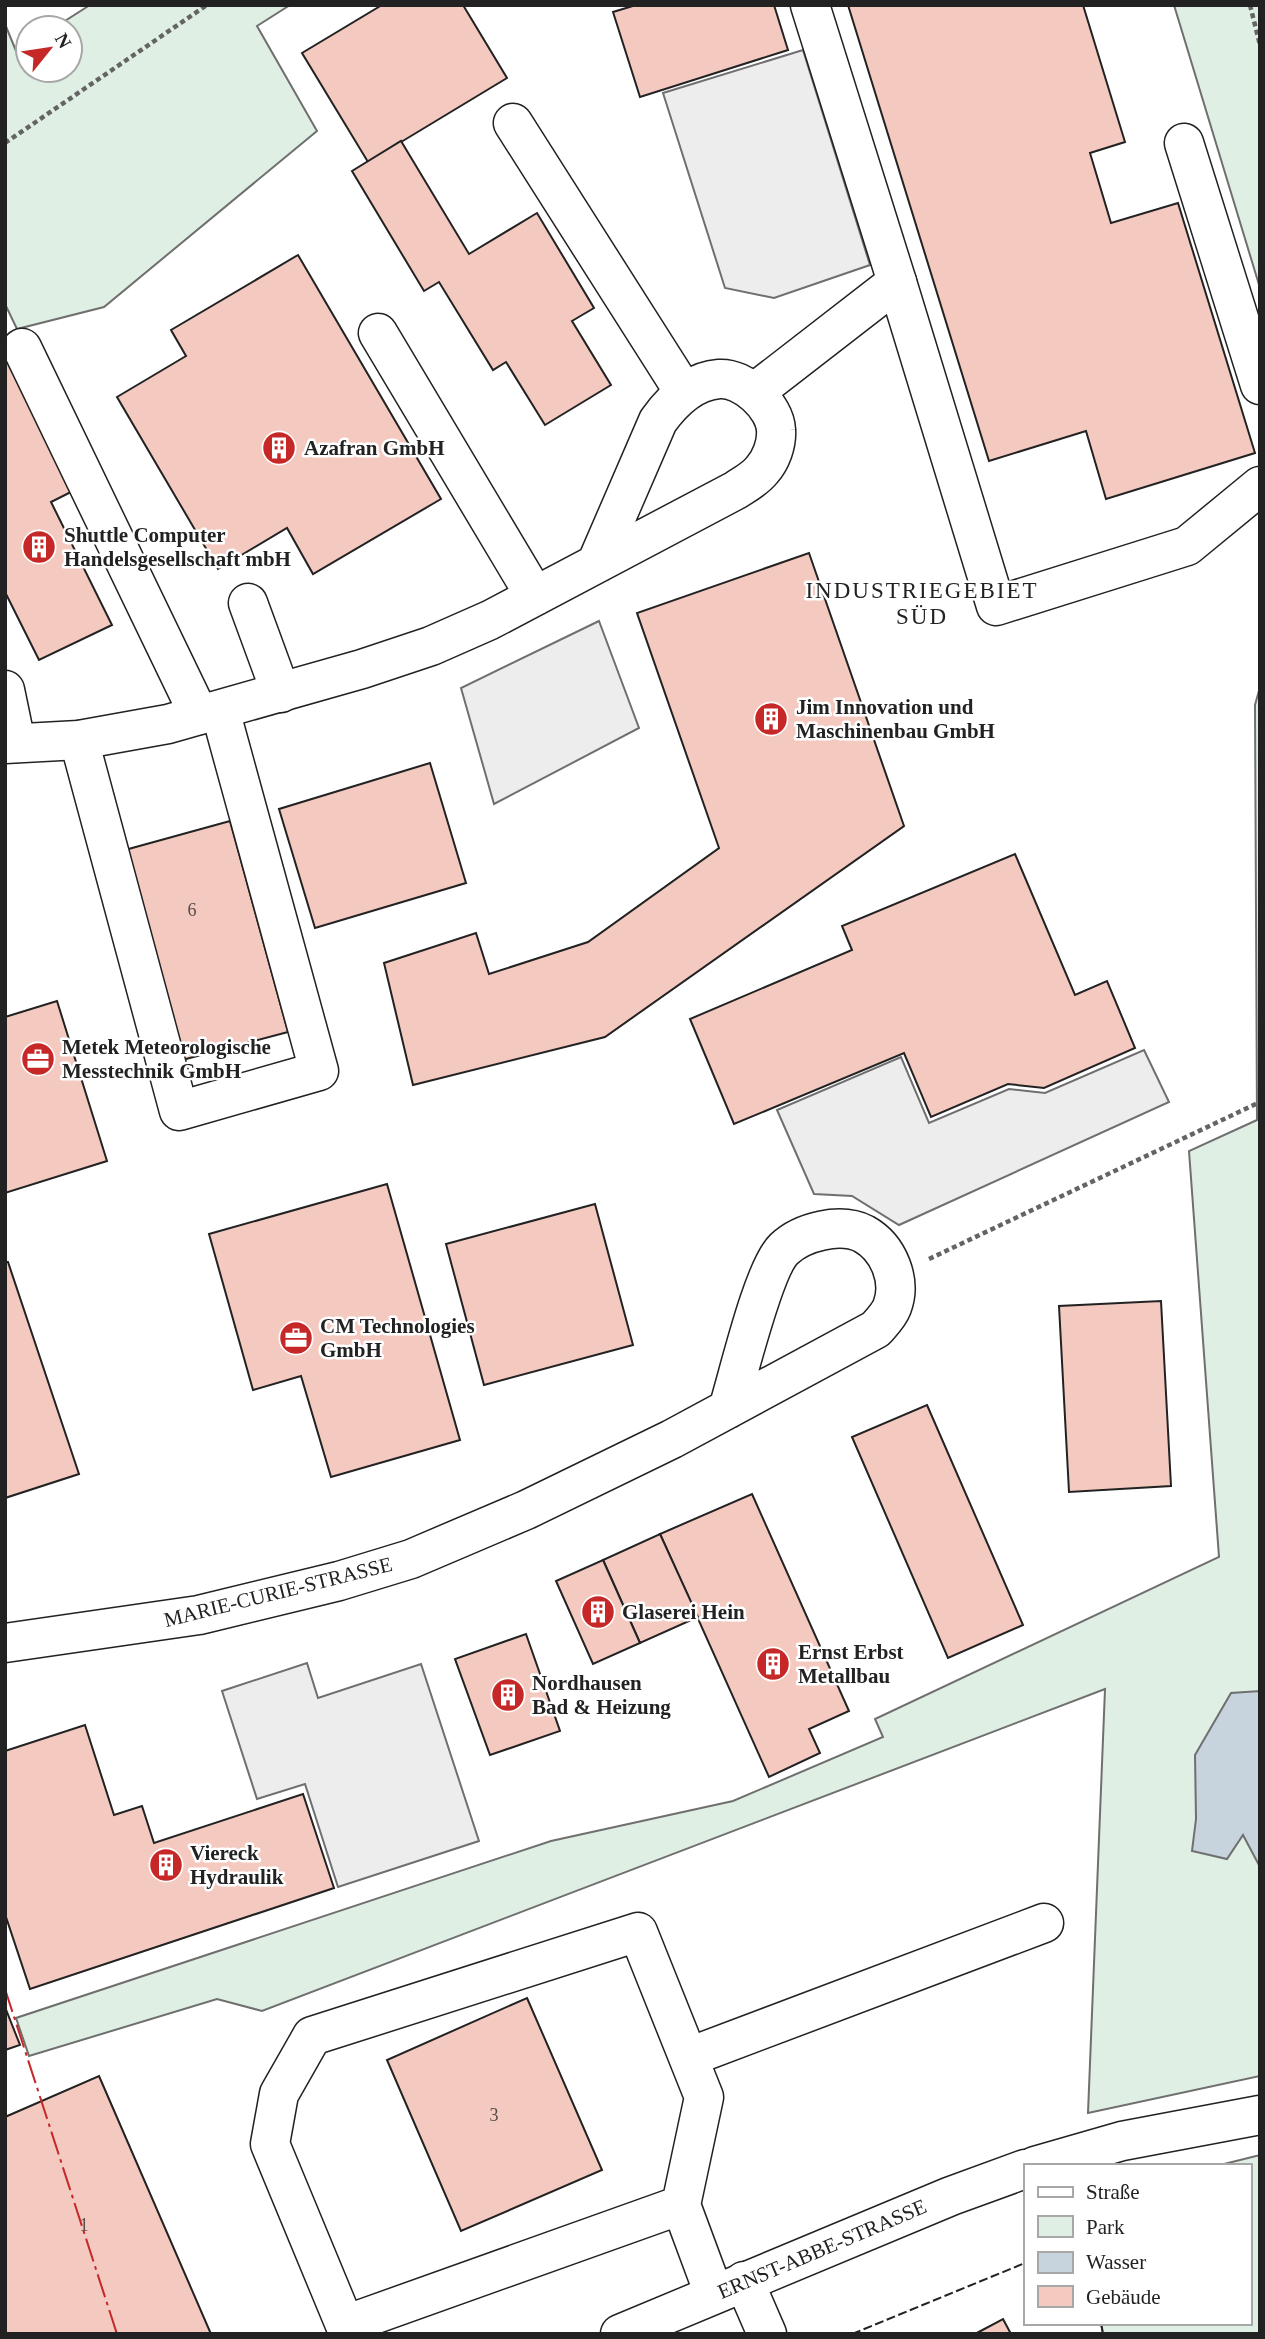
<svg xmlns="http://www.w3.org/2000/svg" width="1265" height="2339" font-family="Georgia,serif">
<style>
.green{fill:#e0efe3;stroke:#6f6f6f;stroke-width:2}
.parking{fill:#ededed;stroke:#6f6f6f;stroke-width:2}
.water{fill:#c7d3dd;stroke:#6f6f6f;stroke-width:2}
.building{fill:#f3c9c0;stroke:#222;stroke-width:2}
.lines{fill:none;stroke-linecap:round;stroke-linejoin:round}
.minor-casing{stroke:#222;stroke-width:41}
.path{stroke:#646464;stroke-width:4.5;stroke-dasharray:5 3.5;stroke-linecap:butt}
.minor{stroke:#fff;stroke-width:38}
.fence{stroke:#222;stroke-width:2;stroke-dasharray:9 3.5;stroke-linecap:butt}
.power{stroke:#c62828;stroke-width:2;stroke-dasharray:24 5 3.5 5;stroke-linecap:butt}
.labels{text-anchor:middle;stroke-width:5;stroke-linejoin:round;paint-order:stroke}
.number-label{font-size:18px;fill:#564c4a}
.poi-label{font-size:21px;font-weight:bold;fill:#222;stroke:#fff;text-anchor:start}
.street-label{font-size:21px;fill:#222;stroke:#fff}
.neighbourhood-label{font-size:23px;letter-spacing:2px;fill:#222;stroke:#fff}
</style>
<rect width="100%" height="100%" fill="#fff"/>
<g class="green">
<polygon points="90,5 290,5 257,26 317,131 104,307 17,329 5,304 5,24 16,51 28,44 28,70 70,70 70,28 54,28"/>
<polygon points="1174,5 1260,5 1260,288"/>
<polygon points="1260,687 1260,2076 1088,2113 1105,1689 262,2011 217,1999 29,2056 16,2018 551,1841 733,1801 883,1737 875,1719 1219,1557 1189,1151 1257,1120 1255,705"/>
<polygon points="1260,2155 1260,2334 1103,2334 1101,2323 1249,2323 1249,2166 1216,2166"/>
</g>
<g class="parking">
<polygon points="803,50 870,265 774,298 725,288 663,93"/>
<polygon points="599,621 639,728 494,804 461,688"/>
<polygon points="1144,1050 1169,1102 899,1225 852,1196 814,1194 777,1110 901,1057 929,1123 1009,1089 1045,1093"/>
<polygon points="307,1663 318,1698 421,1664 479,1841 338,1887 305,1784 257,1799 222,1691"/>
</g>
<polygon class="water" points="1260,1691 1260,1867 1243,1835 1227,1859 1192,1851 1196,1819 1195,1755 1231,1693"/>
<g class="building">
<polygon points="382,5 463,5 507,78 368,162 302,53"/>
<polygon points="636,5 774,5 788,50 640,97 613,12"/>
<polygon points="848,5 1083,5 1125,142 1090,153 1111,223 1178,203 1255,453 1106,499 1086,431 989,461"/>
<polygon points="401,141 469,254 537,213 594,308 572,321 611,385 545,425 506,362 493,370 439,282 424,291 352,171"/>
<polygon points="298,255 441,499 313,574 287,528 218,569 117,397 186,356 171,330"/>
<polygon points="5,352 73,491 51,502 112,625 39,660 5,592"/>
<polygon points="809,553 904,826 605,1037 413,1085 384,963 476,933 489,974 588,942 719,848 637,613"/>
<polygon points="430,763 466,883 315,928 279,809"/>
<polygon points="230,821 288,1032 171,1063 114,853"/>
<polygon points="1015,854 1075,995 1107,981 1135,1048 1044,1088 1008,1084 931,1117 904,1053 734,1124 690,1019 852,950 842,926"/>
<polygon points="57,1001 107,1161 5,1193 5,1017"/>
<polygon points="387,1184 460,1440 331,1477 301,1376 253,1390 209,1234"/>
<polygon points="595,1204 633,1345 484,1385 446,1244"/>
<polygon points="5,1262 8,1262 79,1474 5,1498"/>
<polygon points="1161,1301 1171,1486 1069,1492 1059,1306"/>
<polygon points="927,1405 1023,1625 948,1658 852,1437"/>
<polygon points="752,1494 849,1711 809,1729 820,1753 769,1777 660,1534"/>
<polygon points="660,1534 698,1617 640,1643 603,1560"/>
<polygon points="603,1560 640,1643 593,1664 556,1581"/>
<polygon points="526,1634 560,1731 490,1755 455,1659"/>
<polygon points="85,1725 114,1815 142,1806 154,1843 303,1794 334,1888 30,1989 5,1914 5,1751"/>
<polygon points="527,1998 602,2170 461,2231 387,2060"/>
<polygon points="5,2007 20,2045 5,2050"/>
<polygon points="99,2076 211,2334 5,2334 5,2117"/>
<polygon points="1003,2319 1011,2334 975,2334"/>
</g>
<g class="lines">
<g class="minor-casing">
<g id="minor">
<polyline points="513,123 684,392"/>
<polyline points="1184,143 1260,385"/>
<polyline points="897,282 996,606 1187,546 1260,486"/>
<polyline points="378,333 535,596"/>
<polyline points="22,348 199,715"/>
<polyline points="755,392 897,282 810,5"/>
<polyline points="248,603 281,693"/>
<polyline points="5,690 16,743"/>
<polyline points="79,740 179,1111 319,1071 220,710"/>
<path d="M5,744l74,-4 89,-16 194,-55 69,-23 59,-26 246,-130c9,-6 19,-11 26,-20 9,-10 15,-26 14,-40 -1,-24 -33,-53 -57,-51 -27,2 -46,21 -61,42l-61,141"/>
<path d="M5,1643l194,-28 140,-34 72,-22 115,-49 146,-71 204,-110c6,-7 13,-14 16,-22 10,-26 -3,-59 -28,-73 -24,-12 -62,-2 -80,15 -21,20 -46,128 -56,160"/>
<polyline points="689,2057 1044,1923"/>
<polyline points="1035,2166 1122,2141 1260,2115"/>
<polyline points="681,2205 345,2325 270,2144 279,2094 312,2036 638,1932 704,2097 681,2205 714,2294"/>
<polyline points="744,2281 767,2334"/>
<polyline points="620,2334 951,2196 1025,2169"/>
</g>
</g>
<g class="path">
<polyline points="1250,5 1260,45"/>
<polyline points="5,143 207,5"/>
<polyline points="929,1259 1260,1102"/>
</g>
<use href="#minor" class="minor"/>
<g class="fence">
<polyline points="1101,2323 1103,2334"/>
<polyline points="852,2334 1025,2263"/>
</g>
<polyline class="power" points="5,1989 117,2334"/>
</g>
<defs>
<g id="building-disc" transform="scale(1.75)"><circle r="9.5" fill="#c62828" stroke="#fff"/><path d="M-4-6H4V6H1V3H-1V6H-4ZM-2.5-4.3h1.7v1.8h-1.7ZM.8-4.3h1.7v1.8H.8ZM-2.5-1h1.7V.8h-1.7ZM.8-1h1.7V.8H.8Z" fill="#fff"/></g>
<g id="office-disc" transform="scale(1.75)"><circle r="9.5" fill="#c62828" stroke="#fff"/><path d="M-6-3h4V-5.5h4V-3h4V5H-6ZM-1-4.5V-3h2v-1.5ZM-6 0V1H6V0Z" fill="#fff"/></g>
</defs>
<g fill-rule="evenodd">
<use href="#building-disc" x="279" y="448"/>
<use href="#building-disc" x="39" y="547"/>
<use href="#building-disc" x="771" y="719"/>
<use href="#office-disc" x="38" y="1059"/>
<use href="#office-disc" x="296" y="1338"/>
<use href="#building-disc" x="598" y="1612"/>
<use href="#building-disc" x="773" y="1664"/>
<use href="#building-disc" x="508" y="1695"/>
<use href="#building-disc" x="166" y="1865"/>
</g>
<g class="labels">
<g class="number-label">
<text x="192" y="916">6</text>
<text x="494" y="2121">3</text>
<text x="84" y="2231">1</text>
</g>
<g class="poi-label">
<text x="304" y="455">Azafran GmbH</text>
<text x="64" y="542">Shuttle Computer<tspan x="64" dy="24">Handelsgesellschaft mbH</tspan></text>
<text x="796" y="714">Jim Innovation und<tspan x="796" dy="24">Maschinenbau GmbH</tspan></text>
<text x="62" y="1054">Metek Meteorologische<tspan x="62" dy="24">Messtechnik GmbH</tspan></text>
<text x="320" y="1333">CM Technologies<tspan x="320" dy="24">GmbH</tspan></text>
<text x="622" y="1619">Glaserei Hein</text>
<text x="798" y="1659">Ernst Erbst<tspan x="798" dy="24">Metallbau</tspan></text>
<text x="532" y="1690">Nordhausen<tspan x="532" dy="24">Bad &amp; Heizung</tspan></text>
<text x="190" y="1860">Viereck<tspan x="190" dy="24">Hydraulik</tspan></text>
</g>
<g class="street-label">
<text transform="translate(278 1592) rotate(-14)" y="7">MARIE-CURIE-STRASSE</text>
<text transform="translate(822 2249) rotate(-23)" y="7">ERNST-ABBE-STRASSE</text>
</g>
<g class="neighbourhood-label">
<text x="922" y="598">INDUSTRIEGEBIET<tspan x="922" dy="26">SÜD</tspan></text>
</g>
</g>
<rect width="1265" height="2339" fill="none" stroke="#222222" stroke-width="14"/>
<rect x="1024" y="2164" width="228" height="161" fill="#ffffff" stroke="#a7a7a7" stroke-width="2"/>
<rect x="1038" y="2187" width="35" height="10" fill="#ffffff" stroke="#a7a7a7" stroke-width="2"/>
<text x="1086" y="2199" font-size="21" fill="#222222">Straße</text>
<rect x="1038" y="2216" width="35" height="21" fill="#e0efe3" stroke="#a7a7a7" stroke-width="2"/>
<text x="1086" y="2234" font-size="21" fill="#222222">Park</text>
<rect x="1038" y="2252" width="35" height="21" fill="#c7d3dd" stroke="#a7a7a7" stroke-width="2"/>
<text x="1086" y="2269" font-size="21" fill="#222222">Wasser</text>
<rect x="1038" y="2286" width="35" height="21" fill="#f3c9c0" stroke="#a7a7a7" stroke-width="2"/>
<text x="1086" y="2304" font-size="21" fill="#222222">Gebäude</text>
<g transform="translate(49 49) rotate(60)"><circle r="33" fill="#ffffff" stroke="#a7a7a7" stroke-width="2"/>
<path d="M0-5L12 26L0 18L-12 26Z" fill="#c62828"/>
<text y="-10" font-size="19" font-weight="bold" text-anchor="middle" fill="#222222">N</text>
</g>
</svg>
